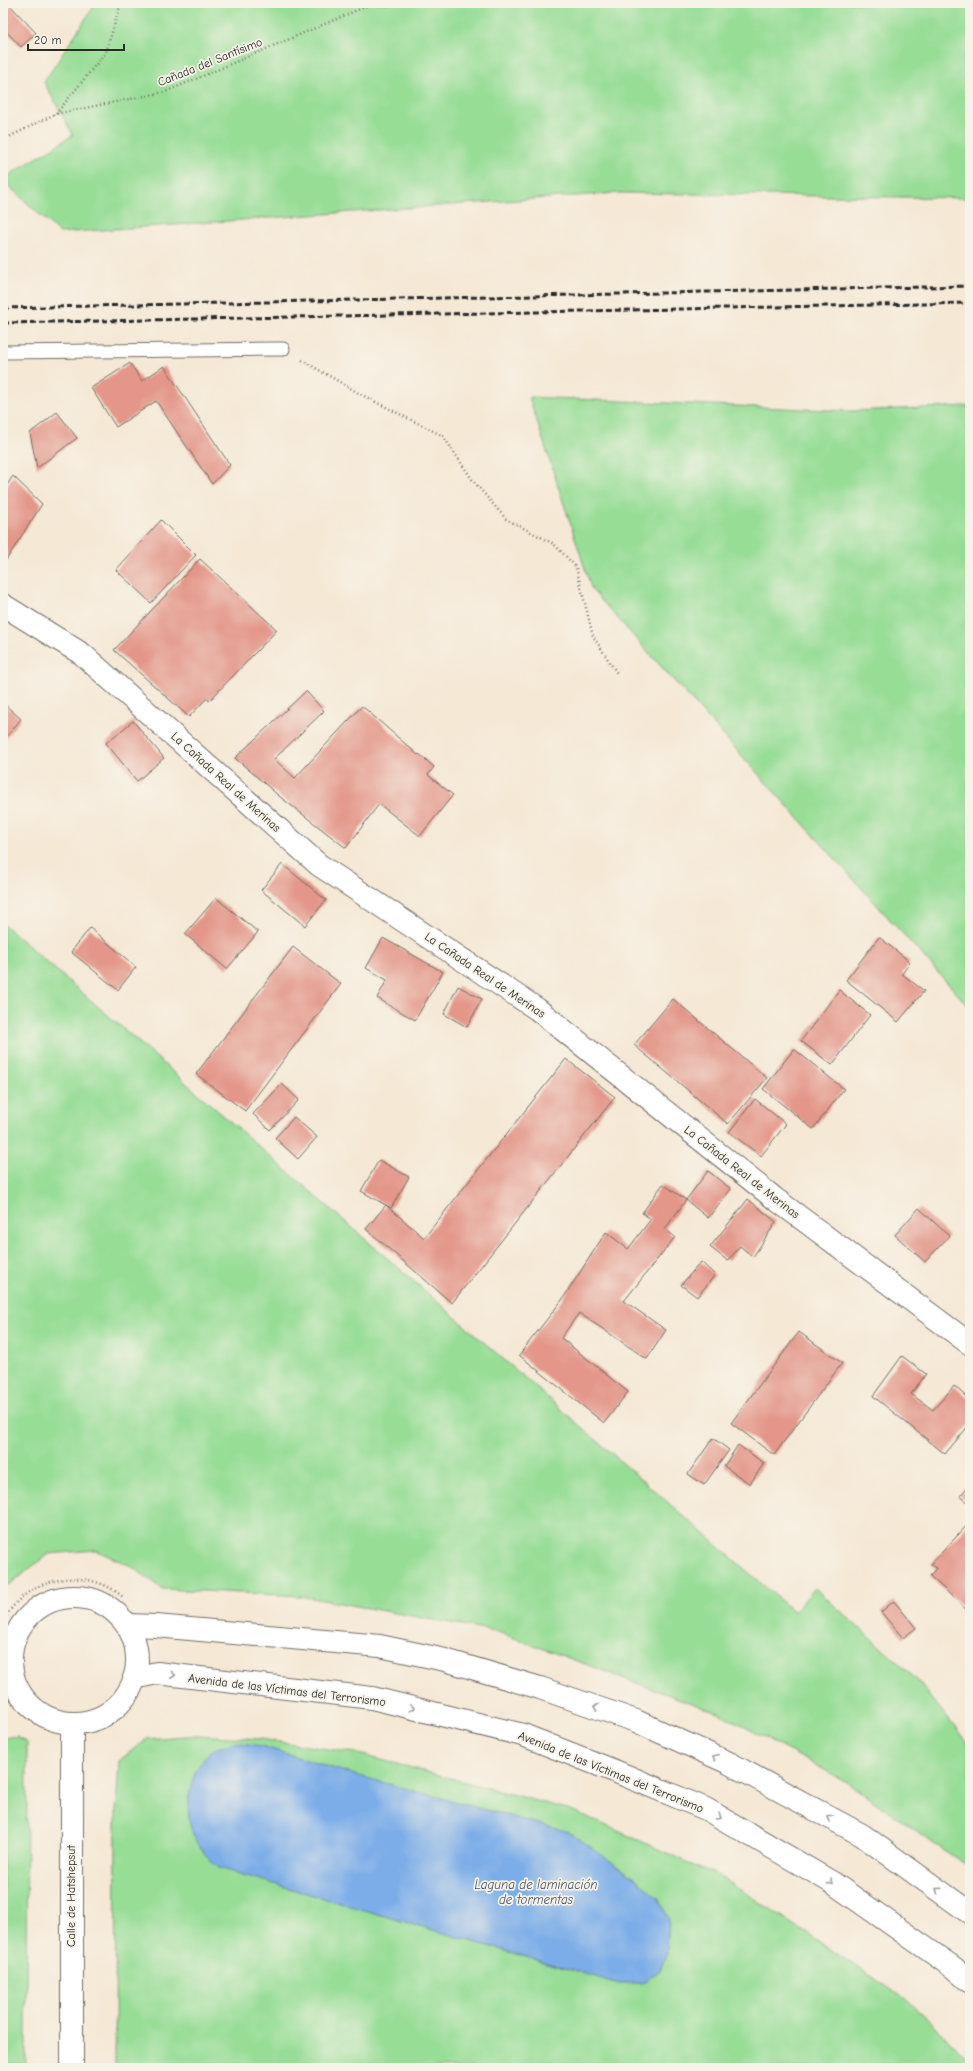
<svg xmlns="http://www.w3.org/2000/svg" width="973" height="2071" font-family="'Comic Neue',sans-serif">
<style>
.green{fill:#97dd96;stroke:#618460}
.water{fill:#7dade8;stroke:#546c8a}
.building{fill:#e39689}
.lines{fill:none;stroke-linecap:round;stroke-linejoin:round}
.service-casing{stroke:#726d66;stroke-width:15}
.minor-casing{stroke:#726d66;stroke-width:24}
.path{stroke:#726d66;stroke-width:2.5;stroke-dasharray:1 3;stroke-linecap:butt}
.service{stroke:#fff;stroke-width:13}
.minor{stroke:#fff;stroke-width:22}
.rail{stroke:#2b2b2b;stroke-width:3;stroke-dasharray:6 3;stroke-linecap:butt}
.oneway{stroke:#a0a0a0}
.labels{text-anchor:middle;stroke-width:3.5;stroke-linejoin:round;paint-order:stroke}
.street-label{font-size:12px;fill:#2b2b2b;stroke:#f7f3e8}
.water-label{font-size:13px;font-style:italic;fill:#48586d;stroke:#f7f3e8}
</style>
<rect width="100%" height="100%" fill="#f7f3e8"/>
<filter id="ink" filterUnits="userSpaceOnUse"><feTurbulence type="fractalNoise" baseFrequency=".025" numOctaves="2"/><feDisplacementMap in="SourceGraphic" scale="8" xChannelSelector="R" yChannelSelector="G"/><feConvolveMatrix kernelMatrix="1 2 1 2 8 2 1 2 1" color-interpolation-filters="sRGB"/></filter>
<filter id="wash" filterUnits="userSpaceOnUse"><feTurbulence type="fractalNoise" baseFrequency=".012" numOctaves="4" result="noise"/><feDisplacementMap in="SourceGraphic" scale="16" xChannelSelector="R" yChannelSelector="G"/><feGaussianBlur stdDeviation="0.9" result="paint"/><feColorMatrix in="noise" values="0 0 0 0 0 0 0 0 0 0 0 0 0 0 0 0 0 1.4 0 .05"/><feComposite in="paint" operator="in"/></filter>
<g filter="url(#wash)">
<rect width="100%" height="100%" fill="#f5e8d5"/>
<g class="green">
<polygon points="96,3 970,3 970,198 617,193 60,233 3,181 3,179 73,135 44,82"/>
<polygon points="529,397 851,411 970,406 970,1008 592,590"/>
<polygon points="3,924 794,1612 815,1588 916,1679 970,1746 970,1868 843,1780 721,1714 495,1631 301,1596 163,1589 131,1566 95,1550 48,1554 10,1584 3,1587"/>
<polygon points="197,1735 260,1739 355,1753 571,1810 721,1877 907,2000 970,2059 970,2068 115,2068 116,1811 119,1761 146,1739"/>
<polygon points="17,1736 27,1743 26,2064 3,2064 3,1738"/>
</g>
<path class="water" d="M234,1742l28,4 86,27 221,59 67,47 22,19 11,21 -2,34 -8,18 -17,12h-26l-397,-115c-6,-6 -14,-13 -19,-20 -19,-26 -14,-76 11,-97 6,-4 17,-6 23,-9z"/>
<g id="blocks">
<g class="building">
<polygon points="3,3 8,3 36,33 21,47 3,28"/>
<polygon points="130,363 142,381 164,366 230,465 212,484 156,401 116,427 91,388"/>
<polygon points="57,412 77,438 37,468 30,433"/>
<polygon points="13,476 42,504 3,565 3,491"/>
<polygon points="161,520 196,555 151,603 116,570"/>
<polygon points="200,559 277,630 209,701 207,698 189,717 114,650"/>
<polygon points="306,691 324,711 274,759 295,778 362,706 418,755 419,754 434,767 428,775 453,795 420,836 379,804 346,848 279,796 235,758"/>
<polygon points="3,703 21,719 3,741"/>
<polygon points="133,721 164,758 137,781 106,743"/>
<polygon points="282,864 326,900 305,926 261,890"/>
<polygon points="216,898 258,932 227,969 185,934"/>
<polygon points="90,928 136,967 118,990 71,952"/>
<polygon points="879,937 910,962 902,974 924,991 898,1022 846,980"/>
<polygon points="383,938 443,972 415,1020 377,998 387,980 366,968"/>
<polygon points="293,947 341,984 245,1111 196,1074"/>
<polygon points="458,986 482,999 467,1027 444,1014"/>
<polygon points="839,990 870,1015 832,1065 801,1041"/>
<polygon points="673,999 767,1078 728,1124 634,1045"/>
<polygon points="794,1049 844,1089 813,1129 763,1089"/>
<polygon points="566,1059 615,1097 452,1303 366,1229 386,1205 424,1238"/>
<polygon points="282,1084 299,1100 270,1130 253,1114"/>
<polygon points="755,1099 786,1124 761,1156 729,1132"/>
<polygon points="294,1117 317,1137 298,1159 275,1138"/>
<polygon points="379,1160 409,1177 391,1208 361,1191"/>
<polygon points="708,1171 731,1189 708,1218 686,1200 665,1229 675,1237 624,1301 666,1330 647,1359 579,1313 561,1338 628,1392 604,1423 519,1355 562,1300 606,1232 628,1249 651,1219 642,1213 663,1184 686,1200"/>
<polygon points="748,1199 776,1222 753,1257 740,1246 728,1261 710,1247"/>
<polygon points="919,1208 949,1236 925,1262 895,1235"/>
<polygon points="701,1262 715,1275 697,1297 681,1285"/>
<polygon points="799,1332 842,1363 774,1455 731,1423"/>
<polygon points="902,1356 926,1374 911,1394 933,1410 954,1386 970,1400 970,1424 945,1454 873,1396"/>
<polygon points="713,1438 729,1450 704,1485 688,1474"/>
<polygon points="738,1445 764,1463 750,1484 724,1466"/>
<polygon points="970,1484 970,1504 960,1496"/>
<polygon points="970,1522 970,1613 930,1576 936,1568 931,1564"/>
<polygon points="894,1601 916,1628 903,1638 881,1612"/>
</g>
</g>
</g>
<g filter="url(#ink)">
<use href="#blocks" fill-opacity="0" stroke="#726d66" stroke-width="1"/>
<g class="lines">
<g class="service-casing">
<polyline id="service" points="3,352 283,349"/>
</g>
<g class="minor-casing">
<g id="minor">
<polyline points="3,605 82,654 319,865 537,1009 774,1198 970,1344"/>
<circle cx="74" cy="1660" r="63"/>
<polyline points="127,1625 156,1626 380,1646 445,1660 540,1688 636,1721 729,1763 862,1835 970,1913"/>
<polyline points="134,1678 157,1673 372,1698 523,1735 617,1772 706,1809 833,1883 954,1968 970,1982"/>
<polyline points="72,1724 72,2068"/>
</g>
</g>
<g class="path">
<polyline points="56,114 106,52 121,3"/>
<polyline points="3,140 55,114 165,92 374,3"/>
<polyline points="302,360 362,395 443,436 474,482 506,519 554,544 576,567 593,636 618,675"/>
<path d="M3,1623c20,-46 82,-59 120,-26"/>
<path d="M3,1690c11,18 23,28 42,38"/>
<polyline points="100,1728 120,1718 131,1706"/>
</g>
<use href="#service" class="service"/>
<use href="#minor" class="minor"/>
<g class="rail">
<polyline points="3,308 970,286"/>
<polyline points="3,323 970,303"/>
</g>
</g>
<defs><path id="oneway-chevron" d="M-2-3.5L2.5 0L-2 3.5" fill="none" stroke-width="1.6" stroke-linecap="round" stroke-linejoin="round"/></defs>
<g class="oneway">
<use href="#oneway-chevron" transform="translate(173 1675) rotate(6)"/>
<use href="#oneway-chevron" transform="translate(596 1707) rotate(-161)"/>
<use href="#oneway-chevron" transform="translate(412 1708) rotate(14)"/>
<use href="#oneway-chevron" transform="translate(715 1757) rotate(-155)"/>
<use href="#oneway-chevron" transform="translate(719 1817) rotate(30)"/>
<use href="#oneway-chevron" transform="translate(830 1818) rotate(-152)"/>
<use href="#oneway-chevron" transform="translate(831 1882) rotate(32)"/>
<use href="#oneway-chevron" transform="translate(938 1890) rotate(-144)"/>
</g>
</g>
<g class="labels">
<g class="street-label">
<text transform="translate(210 62) rotate(-22)" y="4">Cañada del Santísimo</text>
<text transform="translate(226 782) rotate(42)" y="4">La Cañada Real de Merinas</text>
<text transform="translate(485 975) rotate(34)" y="4">La Cañada Real de Merinas</text>
<text transform="translate(742 1172) rotate(38)" y="4">La Cañada Real de Merinas</text>
<text transform="translate(287 1690) rotate(7)" y="4">Avenida de las Víctimas del Terrorismo</text>
<text transform="translate(611 1772) rotate(22)" y="4">Avenida de las Víctimas del Terrorismo</text>
<text transform="translate(71 1896) rotate(-90)" y="4">Calle de Hatshepsut</text>
</g>
<g class="water-label">
<text x="536" y="1889">Laguna de laminación<tspan x="536" dy="15">de tormentas</tspan></text>
</g>
</g>
<rect width="973" height="2071" fill="none" stroke="#f7f3e8" stroke-width="16"/>
<path d="M28 44v6h96v-6" fill="none" stroke="#2b2b2b" stroke-width="2"/>
<text x="34" y="44" font-size="12" fill="#2b2b2b" stroke="#f7f3e8" stroke-width="3" paint-order="stroke">20 m</text>
</svg>
